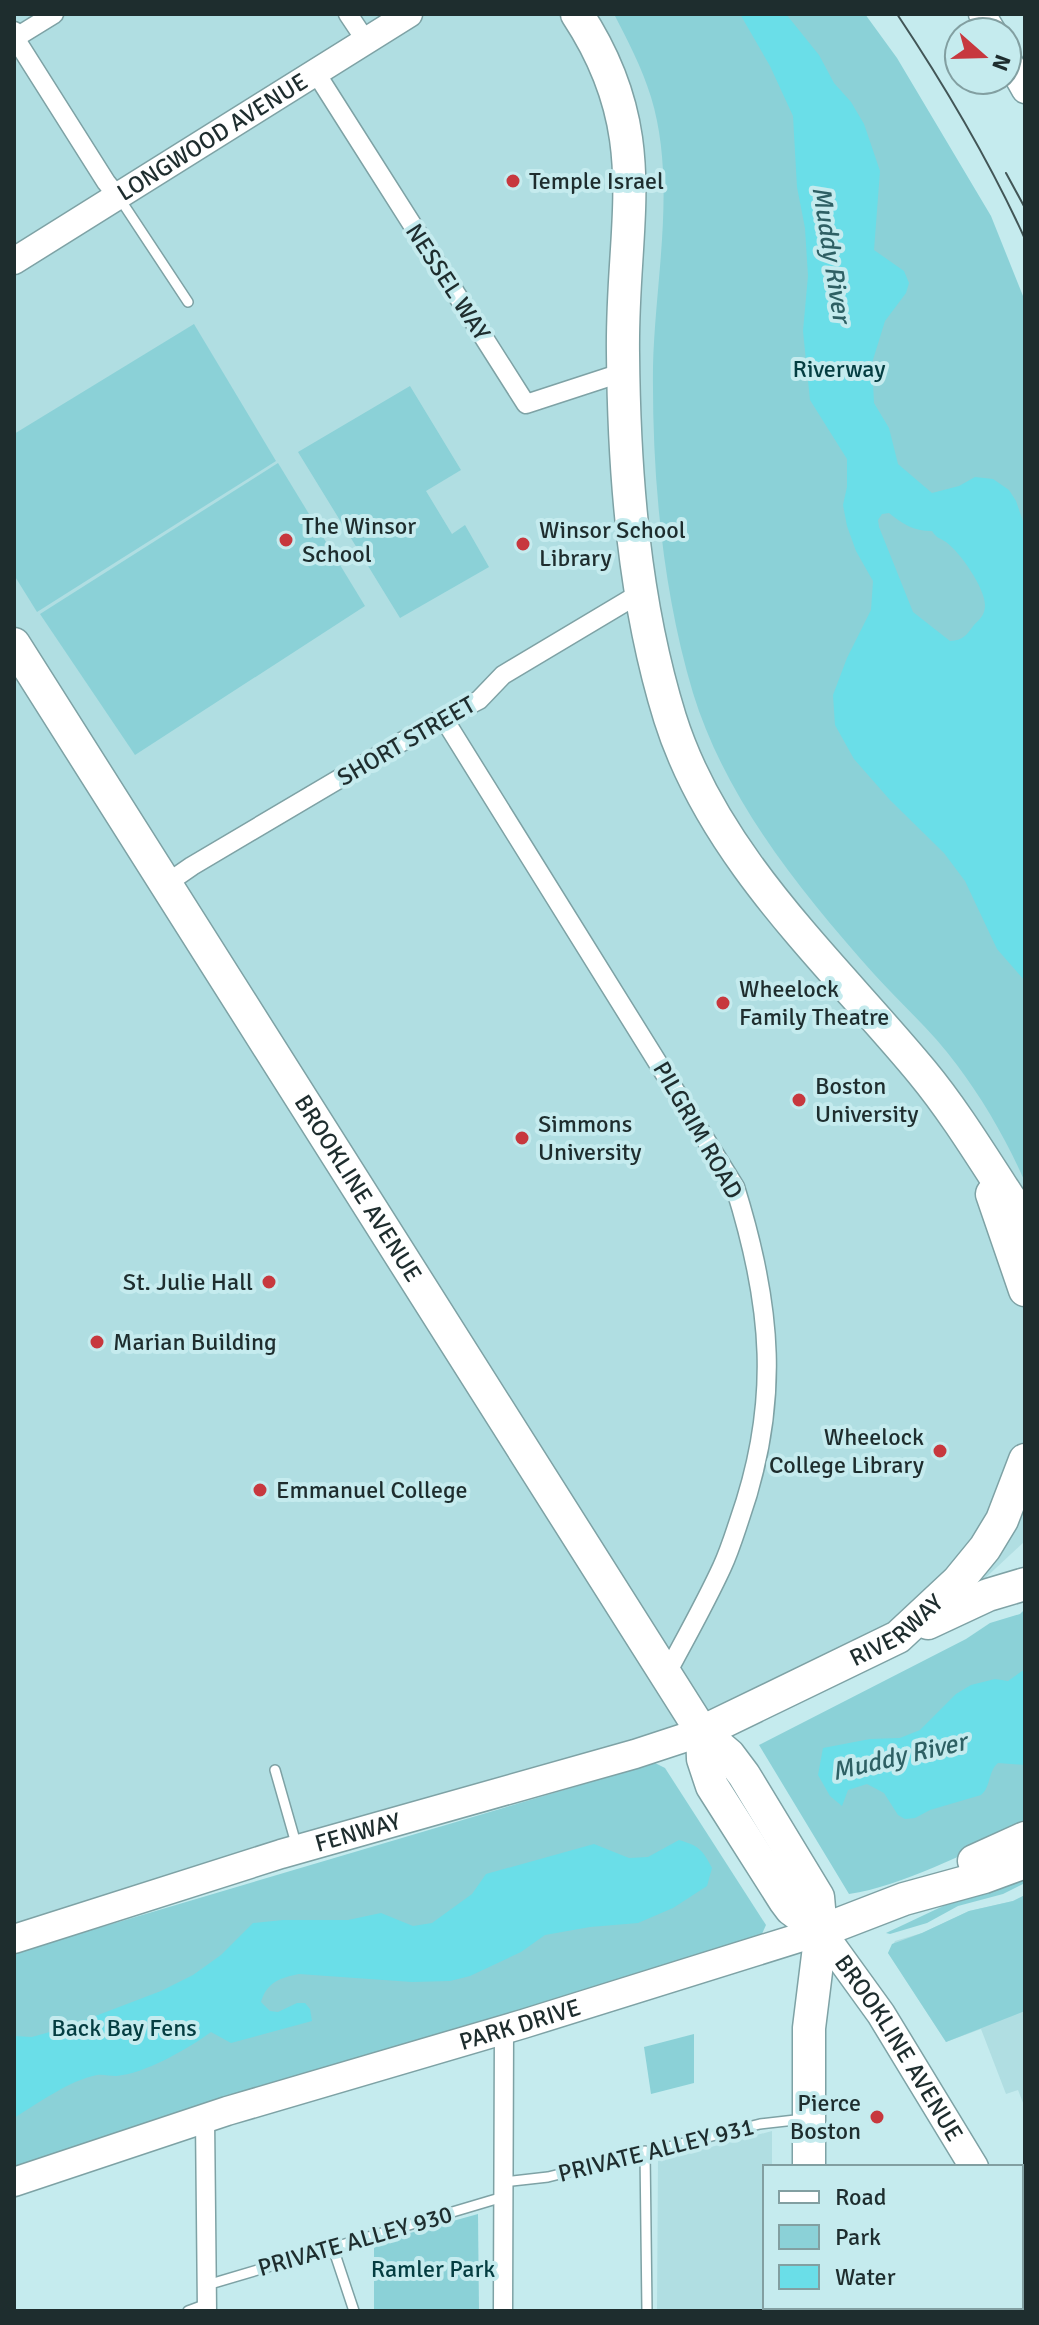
<svg xmlns="http://www.w3.org/2000/svg" width="1039" height="2325" font-family="Signika,sans-serif">
<style>
.built{fill:#b0dee2}
.green{fill:#8bd1d7}
.water{fill:#6adee8;fill-rule:evenodd}
.lines{fill:none;stroke-linecap:round;stroke-linejoin:round}
.lane-casing{stroke:#7ea2a5;stroke-width:12}
.street-casing{stroke:#7ea2a5;stroke-width:21}
.secondary-casing{stroke:#7ea2a5;stroke-width:29}
.primary-casing{stroke:#7ea2a5;stroke-width:31}
.highway-casing{stroke:#7ea2a5;stroke-width:35}
.lane{stroke:#fff;stroke-width:9}
.street{stroke:#fff;stroke-width:18}
.secondary{stroke:#fff;stroke-width:26}
.primary{stroke:#fff;stroke-width:28}
.highway{stroke:#fff;stroke-width:32}
.tram{stroke:#425657;stroke-width:2}
.poi-dot{fill:#c7383e;stroke:#c5ebee;stroke-width:3}
.labels{text-anchor:middle;stroke-width:8;stroke-linejoin:round;paint-order:stroke}
.street-label{font-size:24px;fill:#1e2d2e;stroke:#c5ebee}
.poi-label{font-size:24px;fill:#1e2d2e;stroke:#c5ebee;text-anchor:start}
.park-label{font-size:24px;fill:#043d41;stroke:#c5ebee}
.water-label{font-size:26px;font-style:italic;fill:#2e6064;stroke:#c5ebee}
</style>
<rect width="100%" height="100%" fill="#c5ebee"/>
<g class="built">
<polygon points="14,14 759,14 1025,630 1025,1541 981,1582 702,1732 14,1938"/>
<polygon points="1025,1895 1025,2108 1018,2090 1006,2094 981,2029 946,2042 888,1953 895,1941 922,1933 969,1911 1013,1901"/>
<polygon points="772,2131 772,2167 765,2167 765,2307 772,2307 772,2311 657,2311 658,2161"/>
</g>
<g class="green">
<path d="M614,14h251l32,44 94,158 34,85v881c-18,-41 -41,-81 -68,-117 -24,-33 -56,-61 -83,-91 -73,-82 -148,-174 -181,-281 -31,-104 -41,-218 -40,-326 2,-88 24,-184 -2,-270 -9,-29 -23,-56 -37,-83z"/>
<polygon points="194,324 276,461 37,612 14,575 14,434"/>
<polygon points="410,386 461,470 426,491 452,534 465,525 489,567 400,618 298,452"/>
<polygon points="278,463 365,606 135,755 40,614"/>
<path d="M1025,1609v217c-53,23 -120,60 -176,68l-90,-149 207,-106 24,-16 30,-9z"/>
<polygon points="655,1763 665,1768 766,1925 761,1936 14,2172 14,1953"/>
<polygon points="1025,1874 1025,1883 1003,1894 958,1906 927,1923 890,1934 886,1933 958,1899"/>
<polygon points="1025,1895 1025,2011 946,2042 888,1953 892,1944 922,1933 969,1911 1013,1901"/>
<polygon points="694,2034 694,2083 651,2094 644,2047"/>
<polygon points="478,2214 479,2311 374,2311 374,2243"/>
</g>
<g class="water">
<path d="M740,14h46l33,41 15,28 17,19 13,22 16,47 -6,79 30,21 5,12 -3,10 -21,28 -13,42 2,40 15,25 9,36 34,29 27,-7 16,-9 18,2 16,11 7,11 9,26v454l-28,-32 -32,-68 -21,-28 -54,-53 -36,-41 -19,-34 -2,-30 14,-37 24,-48 2,-29 -17,-30 -9,-25 -4,-21 4,-18v-28l-37,-59 -7,-69 5,-55 -3,-48 -8,-41 -4,-71 -23,-50zM889,513c14,11 24,18 43,18 4,7 8,7 14,11 14,10 39,46 39,63 0,10 -5,14 -11,20 -8,11 -11,15 -24,16l-37,-29 -34,-85 -1,-7 4,-6z"/>
<path d="M1025,1669v96l-27,-2c-10,8 -7,24 -17,32l-51,15 -15,8 -10,1 -7,-4 -14,-22 -17,-9 -19,6 -6,16 -12,-10 -12,-21 5,-27 47,-9 30,-1 20,-8 36,-36 15,-9 24,-6 13,2z"/>
<path d="M679,1840c20,6 23,9 33,28l-5,18 -34,22 -35,15 -48,4 -45,8 -24,17 -51,24 -20,5 -38,1 -113,-8c-19,4 -32,8 -38,28l9,9 8,1 19,-9h8l5,6 2,12 -81,22 -20,-11c-23,17 -67,42 -95,44 -6,0 -13,-2 -19,-1 -27,5 -60,29 -83,43v-82l18,1 32,-9 97,-37 32,-16 28,-20 32,-32 30,-3h65l33,-7 32,13 19,-3 40,-29 14,-20 108,-30 35,14 19,-1z"/>
</g>
<g class="lines">
<g class="lane-casing">
<g id="lane">
<polyline points="120,199 188,302"/>
<polyline points="275,1770 297,1847"/>
<polyline points="645,2151 647,2311"/>
<polyline points="503,2182 548,2177 760,2124 804,2119"/>
<polyline points="333,2248 354,2311"/>
<polyline points="207,2285 503,2197"/>
<polyline points="188,2311 207,2304"/>
</g>
</g>
<g class="street-casing">
<g id="street">
<polyline points="348,14 366,41"/>
<polyline points="14,31 15,38 106,182 118,197"/>
<polyline points="15,38 54,14"/>
<polyline points="316,73 526,404 624,372"/>
<path d="M444,719l291,468c37,118 46,215 4,334 -5,15 -10,31 -17,46 -17,37 -37,72 -56,108"/>
<polyline points="166,884 192,866 432,724 479,700 503,675 642,592"/>
<polyline points="205,2118 207,2311"/>
<polyline points="503,2311 504,2029"/>
</g>
</g>
<g class="secondary-casing">
<g id="secondary">
<polyline points="982,14 993,32"/>
<polyline points="1007,58 1025,90"/>
<path id="s1" d="M14,261l395,-247"/>
</g>
</g>
<g class="primary-casing">
<g id="primary">
<path id="s2" d="M14,1939l267,-85 354,-100 67,-22"/>
<path id="s3" d="M14,2182l213,-71 296,-87 298,-93 60,83 93,153"/>
<polyline points="1021,2244 1025,2250"/>
</g>
</g>
<g class="highway-casing">
<g id="highway">
<path d="M577,14c80,121 44,208 46,339 1,121 11,249 47,365 44,140 161,244 252,354 38,46 69,100 103,150"/>
<path id="s4" d="M14,644l688,1088 27,23 15,20 74,122 3,34 -12,97v139"/>
<polyline points="992,1194 1025,1290"/>
<polyline points="928,1623 988,1595 1025,1584"/>
<path id="s5" d="M702,1732l196,-95 60,-56 27,-33 17,-28 23,-60"/>
<polyline points="702,1732 703,1759 712,1786 785,1901 791,1909 821,1931"/>
<polyline points="974,1861 1025,1838"/>
<polyline points="821,1931 904,1899 984,1877 1025,1862"/>
<polyline points="810,2307 810,2311"/>
</g>
</g>
<use href="#lane" class="lane"/>
<use href="#street" class="street"/>
<use href="#secondary" class="secondary"/>
<use href="#primary" class="primary"/>
<use href="#highway" class="highway"/>
<g class="tram">
<path d="M897,14c48,72 92,146 128,225"/>
<polyline points="1006,173 1025,208"/>
</g>
</g>
<g class="poi-dot">
<circle cx="513" cy="181" r="8"/>
<circle cx="286" cy="540" r="8"/>
<circle cx="523" cy="544" r="8"/>
<circle cx="723" cy="1003" r="8"/>
<circle cx="799" cy="1100" r="8"/>
<circle cx="522" cy="1138" r="8"/>
<circle cx="269" cy="1282" r="8"/>
<circle cx="97" cy="1342" r="8"/>
<circle cx="940" cy="1451" r="8"/>
<circle cx="260" cy="1490" r="8"/>
<circle cx="877" cy="2117" r="8"/>
</g>
<g class="labels">
<g class="street-label">
<text dy="8" stroke="none"><textPath href="#s1" startOffset="234">LONGWOOD AVENUE</textPath></text>
<text transform="translate(448 282) rotate(57)" y="8">NESSEL WAY</text>
<text transform="translate(406 741) rotate(-30)" y="8">SHORT STREET</text>
<text transform="translate(698 1130) rotate(60)" y="8">PILGRIM ROAD</text>
<text dy="8" stroke="none"><textPath href="#s4" startOffset="644">BROOKLINE AVENUE</textPath></text>
<text dy="8" stroke="none"><textPath href="#s5" startOffset="220">RIVERWAY</textPath></text>
<text dy="8" stroke="none"><textPath href="#s2" startOffset="360">FENWAY</textPath></text>
<text dy="8" stroke="none"><textPath href="#s3" startOffset="530">PARK DRIVE</textPath></text>
<text dy="8" stroke="none"><textPath href="#s3" startOffset="986">BROOKLINE AVENUE</textPath></text>
<text transform="translate(656 2150) rotate(-14)" y="8">PRIVATE ALLEY 931</text>
<text transform="translate(355 2241) rotate(-16)" y="8">PRIVATE ALLEY 930</text>
</g>
<g class="poi-label">
<text x="529" y="189">Temple Israel</text>
<text x="302" y="534">The Winsor<tspan x="302" dy="28">School</tspan></text>
<text x="539" y="538">Winsor School<tspan x="539" dy="28">Library</tspan></text>
<text x="739" y="997">Wheelock<tspan x="739" dy="28">Family Theatre</tspan></text>
<text x="815" y="1094">Boston<tspan x="815" dy="28">University</tspan></text>
<text x="538" y="1132">Simmons<tspan x="538" dy="28">University</tspan></text>
<text x="253" y="1290" text-anchor="end">St. Julie Hall</text>
<text x="113" y="1350">Marian Building</text>
<text x="924" y="1445" text-anchor="end">Wheelock<tspan x="924" dy="28">College Library</tspan></text>
<text x="276" y="1498">Emmanuel College</text>
<text x="861" y="2111" text-anchor="end">Pierce<tspan x="861" dy="28">Boston</tspan></text>
</g>
<g class="park-label">
<text x="839" y="377">Riverway</text>
<text x="124" y="2036">Back Bay Fens</text>
<text x="433" y="2277">Ramler Park</text>
</g>
<g class="water-label">
<text transform="translate(832 254) rotate(81)" y="9">Muddy River</text>
<text transform="translate(899 1756) rotate(-13)" y="9">Muddy River</text>
</g>
</g>
<rect width="1039" height="2325" fill="none" stroke="#1e2d2e" stroke-width="32"/>
<rect x="763" y="2165" width="260" height="144" fill="#c5ebee" stroke="#829fa1" stroke-width="2"/>
<rect x="779" y="2191" width="40" height="12" fill="#ffffff" stroke="#829fa1" stroke-width="2"/>
<text x="835" y="2205" font-size="24" fill="#1e2d2e">Road</text>
<rect x="779" y="2225" width="40" height="24" fill="#8bd1d7" stroke="#829fa1" stroke-width="2"/>
<text x="835" y="2245" font-size="24" fill="#1e2d2e">Park</text>
<rect x="779" y="2265" width="40" height="24" fill="#6adee8" stroke="#829fa1" stroke-width="2"/>
<text x="835" y="2285" font-size="24" fill="#1e2d2e">Water</text>
<g transform="translate(983 56) rotate(110)"><circle r="38" fill="#c5ebee" stroke="#829fa1" stroke-width="2"/>
<path d="M0-6L14 30L0 20L-14 30Z" fill="#c7383e"/>
<text y="-12" font-size="22" font-weight="bold" text-anchor="middle" fill="#1e2d2e">N</text>
</g>
</svg>
